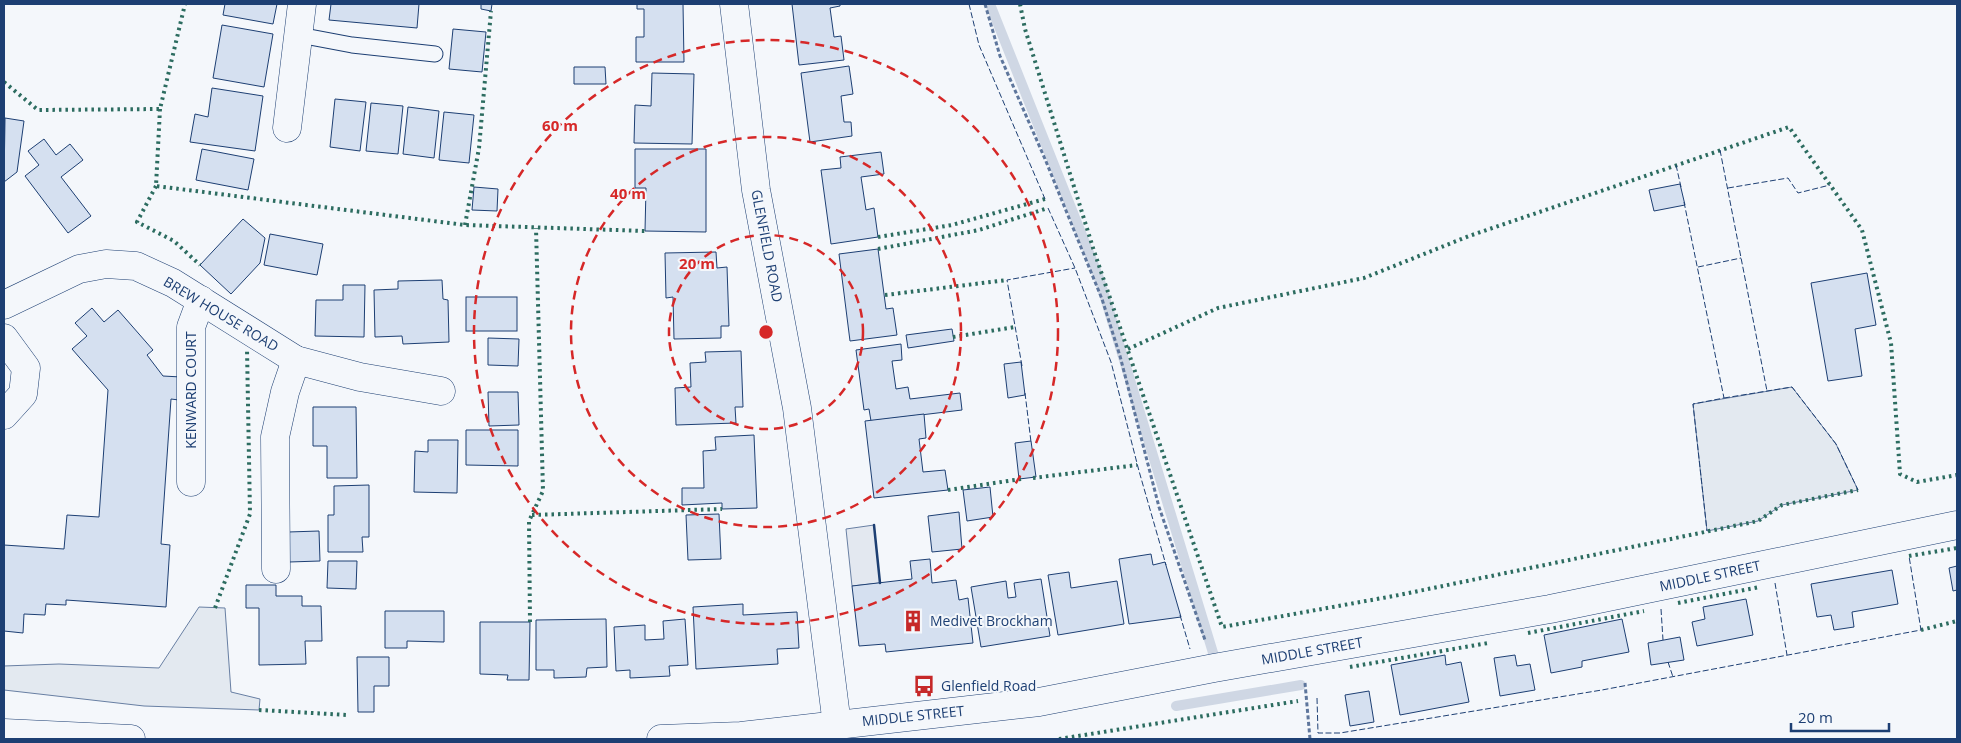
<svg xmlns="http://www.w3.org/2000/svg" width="1961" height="743" font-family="'Open Sans',sans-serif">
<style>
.green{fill:#e3e9f0;stroke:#687fa3}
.parking{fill:#e3e8f0;stroke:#687fa3}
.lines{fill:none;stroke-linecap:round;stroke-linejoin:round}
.stream{stroke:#cfd7e4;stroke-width:10}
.building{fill:#d5e0f0;stroke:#1d3f73}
.lane-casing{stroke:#1d3f73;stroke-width:17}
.street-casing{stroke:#1d3f73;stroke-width:29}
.secondary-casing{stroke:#1d3f73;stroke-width:29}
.path{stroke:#5e769c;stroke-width:3;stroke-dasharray:4 2.5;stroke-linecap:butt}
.lane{stroke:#f4f7fb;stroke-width:15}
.street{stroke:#f4f7fb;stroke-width:28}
.secondary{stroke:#f4f7fb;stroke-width:28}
.hedge{stroke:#2c6c60;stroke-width:4;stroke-dasharray:2.5 4;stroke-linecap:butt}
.fence{stroke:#1d3f73;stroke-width:1;stroke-dasharray:6 2.5;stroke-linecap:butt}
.wall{stroke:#1d3f73;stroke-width:2.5}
.ring{fill:none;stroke:#d62828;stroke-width:2.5;stroke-dasharray:9 6}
.labels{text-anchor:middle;stroke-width:4;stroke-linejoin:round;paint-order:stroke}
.street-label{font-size:14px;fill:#1d3f73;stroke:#f4f7fb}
.poi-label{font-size:14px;fill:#1d3f73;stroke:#f4f7fb;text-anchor:start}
.centre{fill:#d62828;stroke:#f4f7fb;stroke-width:2.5}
.ring-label{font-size:15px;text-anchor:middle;font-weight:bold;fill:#d62828;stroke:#f4f7fb;stroke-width:4;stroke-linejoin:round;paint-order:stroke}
</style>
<rect width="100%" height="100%" fill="#f4f7fb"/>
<g class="green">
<polygon points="1792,387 1836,444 1858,490 1782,505 1758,521 1707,531 1693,404"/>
<polygon points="199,607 225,608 231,692 260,699 259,710 144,706 4,690 4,666 59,664 159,668"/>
</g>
<polygon class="parking" points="874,525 880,583 852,586 846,529"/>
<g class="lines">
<g class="stream">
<polyline points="990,4 1099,278 1214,656"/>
<polyline points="1176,706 1301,685"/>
</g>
</g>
<g class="building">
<polygon points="225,4 277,4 273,24 223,15"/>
<polygon points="331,4 419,4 417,28 329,20"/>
<polygon points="481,4 492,4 491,11 481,9"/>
<polygon points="637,4 683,4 684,62 636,62 636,37 644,37 644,9 637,9"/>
<polygon points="792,4 840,4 840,6 830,8 834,37 841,36 844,60 799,65"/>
<polygon points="222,25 273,34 264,87 213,78"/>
<polygon points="453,29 486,32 482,72 449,69"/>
<polygon points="849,66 853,94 841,96 844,122 851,122 852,136 810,142 801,73"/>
<polygon points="574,67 605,67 606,84 574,84"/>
<polygon points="652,73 694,74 692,144 634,143 635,105 651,106"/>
<polygon points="212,88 263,96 255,151 190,142 195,114 208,117"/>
<polygon points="335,99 366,102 360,151 330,147"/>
<polygon points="371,103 403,106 398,154 366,151"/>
<polygon points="408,107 439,111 434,158 403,154"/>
<polygon points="444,112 474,115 469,163 439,160"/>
<polygon points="5,118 24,121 17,172 4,182"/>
<polygon points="44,139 56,155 70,144 83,160 61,177 91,216 68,233 25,176 39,165 28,151"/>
<polygon points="202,149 254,159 248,190 196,180"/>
<polygon points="635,149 706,149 706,232 645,231 646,188 635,188"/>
<polygon points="881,152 884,174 861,177 866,210 874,208 878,237 831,244 821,170 841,168 840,157"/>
<polygon points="1680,184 1685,205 1654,211 1649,190"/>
<polygon points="474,187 498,189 497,211 472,210"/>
<polygon points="243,219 265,238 260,263 231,294 200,265"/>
<polygon points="270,234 323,244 317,275 264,265"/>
<polygon points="878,249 886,309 893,308 897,335 850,341 839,254"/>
<polygon points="716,252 717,268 727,267 729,326 721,326 721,338 674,339 673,297 666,298 665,253"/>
<polygon points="1867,273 1876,325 1855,329 1862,376 1828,381 1811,283"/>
<polygon points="442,280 443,299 448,300 449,342 403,344 402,336 375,337 374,290 398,289 398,281"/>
<polygon points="343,285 365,285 364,337 315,336 316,300 343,300"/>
<rect x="466" y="297" width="51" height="34"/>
<polygon points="92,308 104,322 118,310 153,350 147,355 163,376 181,377 179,400 171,399 161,544 170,545 166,607 66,600 66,605 46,604 45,615 24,614 23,633 4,631 4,545 64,549 67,515 99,517 108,390 72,349 87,336 75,323"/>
<polygon points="952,329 954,341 908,348 906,335"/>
<polygon points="488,338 519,339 518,366 488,365"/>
<polygon points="901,344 902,360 892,361 896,389 908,387 910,399 960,393 962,410 871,421 869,409 864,410 856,350"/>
<polygon points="741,351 743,407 735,407 736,423 676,425 675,388 691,387 690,363 706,362 705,352"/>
<polygon points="1021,362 1025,395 1008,398 1004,364"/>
<polygon points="488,392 518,392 519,425 489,426"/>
<polygon points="313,407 356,407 357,478 327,478 327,446 313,446"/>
<polygon points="924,414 926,438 919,439 923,472 945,470 948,490 874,498 865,421"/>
<polygon points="466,430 518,430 518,466 466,465"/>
<polygon points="754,435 757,508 722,509 722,503 682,505 682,488 704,488 703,451 716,450 715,437"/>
<polygon points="428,440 458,440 457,493 414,492 415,451 428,452"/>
<polygon points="1031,441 1036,477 1019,479 1015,443"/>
<polygon points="369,485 369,537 362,537 363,552 328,552 328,515 334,515 334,486"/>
<polygon points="990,487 993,517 967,521 963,490"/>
<polygon points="959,512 962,549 932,552 928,516"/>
<polygon points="719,514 721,559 688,560 686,515"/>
<polygon points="319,531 320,561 289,562 288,532"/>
<polygon points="1151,554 1153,565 1165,562 1181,617 1129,624 1119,559"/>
<polygon points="930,559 932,583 956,580 959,600 968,598 973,643 886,652 885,644 859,646 852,586 912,579 910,561"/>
<polygon points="328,561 357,561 356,589 327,588"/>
<polygon points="1957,566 1957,590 1953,591 1949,568"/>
<polygon points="1892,570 1898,604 1852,612 1854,627 1834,630 1831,615 1817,617 1811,584"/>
<polygon points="1069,572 1071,588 1117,581 1124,624 1058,635 1048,575"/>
<polygon points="1041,579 1050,636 981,647 971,587 1006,581 1008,598 1016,597 1014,583"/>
<polygon points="246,585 276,585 276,596 302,596 302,606 321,606 322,641 305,641 306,664 259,665 259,608 246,608"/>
<polygon points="1746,599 1753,635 1697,646 1692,622 1705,619 1703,607"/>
<polygon points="743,604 743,615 797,612 799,648 777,649 778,664 696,669 693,607"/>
<polygon points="385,611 444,611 444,642 407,641 407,648 385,648"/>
<polygon points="606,619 607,667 587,668 586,677 554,678 554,670 536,670 536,620"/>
<polygon points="685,619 688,665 669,666 670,676 630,678 630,670 616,671 614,627 645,625 645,640 664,639 663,621"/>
<polygon points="1622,619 1629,652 1582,661 1582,667 1551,673 1544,635"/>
<polygon points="480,622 530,622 529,680 507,680 508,675 480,674"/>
<polygon points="1680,637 1684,660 1651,665 1648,643"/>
<polygon points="1445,655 1446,665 1461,662 1469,702 1400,715 1391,665"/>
<polygon points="1515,655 1517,666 1530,664 1535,690 1500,696 1494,658"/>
<polygon points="357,657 389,657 389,686 374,686 374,712 358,712"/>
<polygon points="1369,691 1374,722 1350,726 1345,695"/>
</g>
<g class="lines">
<g class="lane-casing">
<polyline id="lane" points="299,35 352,45 435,54"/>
</g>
<g class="street-casing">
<g id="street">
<polyline points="734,4 756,190 797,408 837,725"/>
<polyline points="287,128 302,4"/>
<polyline points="4,305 79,269 106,264 136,266 173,283 296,360 360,377 441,391"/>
<polyline points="4,338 26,368 23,394 4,415"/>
<polyline points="191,482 191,327 201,300"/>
<polyline points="276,569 275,437 285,392 296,360"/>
</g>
</g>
<g class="secondary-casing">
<g id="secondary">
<polyline points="4,733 131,739"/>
<polyline points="661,739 741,736 1039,702 1214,668 1550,609 1957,525"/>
</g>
</g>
<g class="path">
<polyline points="985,4 1000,56 1045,159 1102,299 1120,356 1159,507 1205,640"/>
<polyline points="1305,683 1310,739"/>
</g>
<use href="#lane" class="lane"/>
<use href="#street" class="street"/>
<use href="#secondary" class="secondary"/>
<g class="hedge">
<polyline points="1020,4 1025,29 1094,251 1222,627 1399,595 1758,521 1782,505 1858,490"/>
<polyline points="4,82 38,110 160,109 185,4"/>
<polyline points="160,109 156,186 465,225 645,231"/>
<polyline points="156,186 137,222 174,241 200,265"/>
<polyline points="465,225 479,148 491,11"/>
<polyline points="878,237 952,225 1045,199"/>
<polyline points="878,249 979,230 1048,208"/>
<polyline points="885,295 1007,280"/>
<polyline points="953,337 1015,327"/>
<polyline points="1128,349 1218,308 1364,278 1469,236 1789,127 1862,230 1891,343 1900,474 1917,482 1957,475"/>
<polyline points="1033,478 1137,465"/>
<polyline points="948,490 1021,479"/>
<polyline points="532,515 722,509"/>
<polyline points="1909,556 1957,548"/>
<polyline points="1678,603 1760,587"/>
<polyline points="215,608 250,514 247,349"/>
<polyline points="530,622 529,521 543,491 536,228"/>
<polyline points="1921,630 1957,621"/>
<polyline points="1528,633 1644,611"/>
<polyline points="1350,667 1488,643"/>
<polyline points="259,710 348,715"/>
<polyline points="1059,739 1298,701"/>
</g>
<g class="fence">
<polyline points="969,4 979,45 1045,199"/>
<polyline points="1720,150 1767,391"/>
<polyline points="1676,165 1681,187"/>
<polyline points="1728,188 1788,178 1798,193 1830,185"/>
<polyline points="1684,202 1724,398 1693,404 1707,531"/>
<polyline points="1048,208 1075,268 1111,362 1139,471 1166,565"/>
<polyline points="1698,267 1741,258"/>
<polyline points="1022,366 1007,280 1075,268"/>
<polyline points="1025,393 1031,442"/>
<polyline points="1724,398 1792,387 1836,444 1858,490"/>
<polyline points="1775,583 1787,655"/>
<polyline points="1661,609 1663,640"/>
<polyline points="1180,615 1190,649"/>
<polyline points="1668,662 1673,677"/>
<polyline points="1317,698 1318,733 1340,733 1602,690 1921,630 1909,556"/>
</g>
<polyline class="wall" points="874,525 880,583"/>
</g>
<g class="ring">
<circle cx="766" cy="332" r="97"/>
<circle cx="766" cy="332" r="195"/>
<circle cx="766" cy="332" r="292"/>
</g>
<defs>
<g id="building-bare" transform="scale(1.725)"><path d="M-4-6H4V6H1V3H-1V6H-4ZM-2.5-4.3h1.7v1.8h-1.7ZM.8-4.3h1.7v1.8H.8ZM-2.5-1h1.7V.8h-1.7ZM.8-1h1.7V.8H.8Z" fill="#c62828" stroke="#f4f7fb" stroke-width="2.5" paint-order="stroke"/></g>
<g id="bus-bare" transform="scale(1.725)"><path d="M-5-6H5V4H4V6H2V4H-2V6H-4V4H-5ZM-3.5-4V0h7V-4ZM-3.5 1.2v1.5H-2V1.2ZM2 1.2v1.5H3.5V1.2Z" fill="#c62828" stroke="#f4f7fb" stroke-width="2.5" paint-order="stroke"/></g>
</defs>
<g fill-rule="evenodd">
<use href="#building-bare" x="913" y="621"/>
<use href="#bus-bare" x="924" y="686"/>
</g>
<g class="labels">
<g class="street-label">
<text transform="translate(767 246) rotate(79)" y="5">GLENFIELD ROAD</text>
<text transform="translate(221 314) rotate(31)" y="5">BREW HOUSE ROAD</text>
<text transform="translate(191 390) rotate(-90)" y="5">KENWARD COURT</text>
<text transform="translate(1710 576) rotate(-12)" y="5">MIDDLE STREET</text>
<text transform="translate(1312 651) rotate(-10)" y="5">MIDDLE STREET</text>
<text transform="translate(913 716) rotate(-6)" y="5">MIDDLE STREET</text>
</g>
<g class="poi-label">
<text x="930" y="626">Medivet Brockham</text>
<text x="941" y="691">Glenfield Road</text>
</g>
</g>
<circle cx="766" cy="332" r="8" class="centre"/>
<g class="ring-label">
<text x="560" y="131">60 m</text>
<text x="628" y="199">40 m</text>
<text x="697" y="269">20 m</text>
</g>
<rect width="1961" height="743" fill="none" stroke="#1d3f73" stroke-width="10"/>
<path d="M1791 723v8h98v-8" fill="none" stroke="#1d3f73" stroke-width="2.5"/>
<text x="1798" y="723" font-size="15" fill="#1d3f73" stroke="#f4f7fb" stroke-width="4" paint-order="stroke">20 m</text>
</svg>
